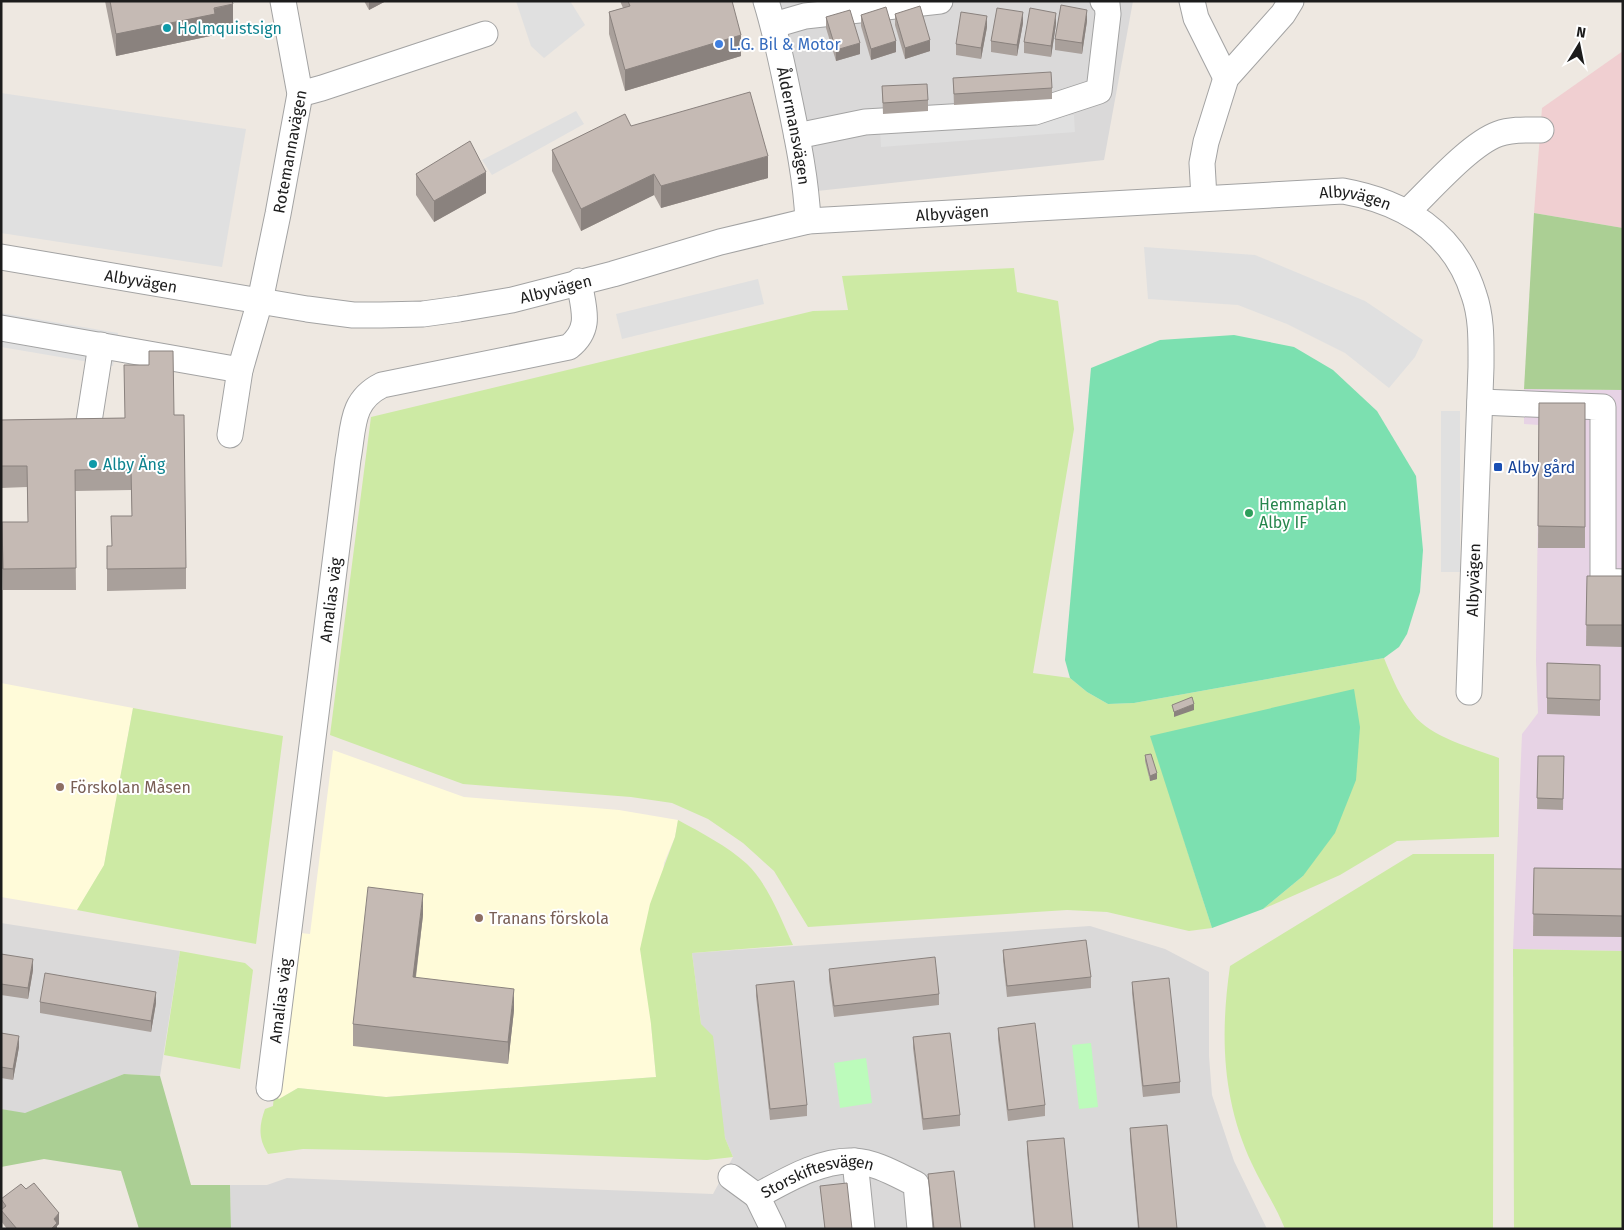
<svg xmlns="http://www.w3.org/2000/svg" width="1624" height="1230" font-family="'Fira Sans',sans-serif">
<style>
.residential{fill:#dad9d9}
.commercial{fill:#f0cfd1}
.industrial{fill:#e7d3e5}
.education{fill:#fffbd9}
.grass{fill:#cdeaa4}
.forest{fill:#abcf94}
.park{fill:#bcfbbb}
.pitch{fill:#7ce0b0}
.parking{fill:#e0e0e0}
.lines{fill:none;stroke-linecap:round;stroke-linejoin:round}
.minor-casing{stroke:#a3a3a3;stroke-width:27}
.minor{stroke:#fff;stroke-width:25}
.wall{fill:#a9a09b}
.shaded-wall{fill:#8a827e}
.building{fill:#c5bab4;stroke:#8a827e}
.culture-dot{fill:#0f9aa8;stroke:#fff;stroke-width:2}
.shop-dot{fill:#3f7fe0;stroke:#fff;stroke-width:2}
.transit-dot{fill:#1a4fb4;stroke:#fff;stroke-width:2}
.leisure-dot{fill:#2e9e5b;stroke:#fff;stroke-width:2}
.education-dot{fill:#8d6e63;stroke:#fff;stroke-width:2}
.labels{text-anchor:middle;stroke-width:4;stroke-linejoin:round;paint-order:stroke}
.culture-label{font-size:16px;fill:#0d838f;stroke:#fff;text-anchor:start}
.shop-label{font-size:16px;fill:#366cbe;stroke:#fff;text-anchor:start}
.street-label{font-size:16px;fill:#1c1c1c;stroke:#fff}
.transit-label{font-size:16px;fill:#164399;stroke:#fff;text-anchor:start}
.leisure-label{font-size:16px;fill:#27864d;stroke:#fff;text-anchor:start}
.education-label{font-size:16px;fill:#785e54;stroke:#fff;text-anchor:start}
</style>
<rect width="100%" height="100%" fill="#eee8e1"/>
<g class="residential">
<polygon points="774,1 1133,1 1104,160 808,192"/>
<polygon points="1,923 180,951 160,1076 124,1074 25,1114 1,1109"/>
<polygon points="1090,926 1165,949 1209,972 1209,1056 1212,1095 1234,1161 1267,1229 231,1229 230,1185 267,1185 287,1178 713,1194 733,1157 725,1138 701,1024 692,953"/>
</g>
<polygon class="commercial" points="1623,51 1623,228 1534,213 1542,108"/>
<polygon class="industrial" points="1524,389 1623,390 1623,951 1513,949 1522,734 1538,713 1536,661 1539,425 1524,424"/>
<g class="education">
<polygon points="1,683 133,708 104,866 77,910 1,897"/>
<polygon points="333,750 464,797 619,810 678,820 675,837 664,863 651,1024 656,1077 386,1097 298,1088 279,1099 274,1095 291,932 310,934"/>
</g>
<g class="grass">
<path d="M1014,268l3,24 41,9 16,128 -41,244 37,5 17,14 21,12 26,-1 250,-45c8,20 16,39 29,56 17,23 60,34 86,44v79l-102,4 -57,34 -77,34 40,-33 -152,-140 61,192 -23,3 -82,-19 -40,-2 -259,17 -34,-56 -31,-28 -35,-24 -36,-16 -41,-6 -168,-13 -133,-49 41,-318 442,-106 35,-1 -6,-34z"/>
<polygon points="133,708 283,736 256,944 77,910 104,865"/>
<path d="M678,820c24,13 49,26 69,44 21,20 34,55 46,81l-101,8 9,71 12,12 12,102 8,19 -26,3 -189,-7 -215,-4 -35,5c-10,-16 -9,-28 -3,-45l8,-3 1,-11 5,4 19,-11 88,9 270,-20 -5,-53 -11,-75 10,-45 25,-67z"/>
<path d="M1413,854h81l-1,375h-208c-9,-23 -23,-43 -33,-65 -30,-64 -32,-129 -22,-198z"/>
<polygon points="1513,949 1623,951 1623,1229 1514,1229"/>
<polygon points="180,951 245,963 253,970 240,1069 164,1055"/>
</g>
<g class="forest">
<polygon points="1534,213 1623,228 1623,390 1524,389"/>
<polygon points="124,1074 160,1076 191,1185 230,1185 231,1229 139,1229 121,1171 44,1159 1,1167 1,1109 25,1113"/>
</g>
<g class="park">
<polygon points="1091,1043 1098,1107 1079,1109 1072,1045"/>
<polygon points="866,1058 872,1103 840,1108 834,1063"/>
</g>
<g class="pitch">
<polygon points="1234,335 1294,347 1333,370 1377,411 1416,476 1423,550 1420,592 1407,634 1399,647 1384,658 1134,703 1108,704 1087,692 1070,678 1065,660 1091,368 1160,340"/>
<polygon points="1354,689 1360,727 1356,780 1335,833 1303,876 1263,909 1212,928 1150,736"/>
</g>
<g class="parking">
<polygon points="516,1 570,1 585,25 544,58 531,46"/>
<polygon points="1,93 246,129 222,267 1,233"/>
<polygon points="576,111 584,124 492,175 482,160"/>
<polygon points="1074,115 1075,132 881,147 880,131"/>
<polygon points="1144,247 1255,255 1365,301 1423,340 1415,357 1389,388 1345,353 1287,324 1238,305 1148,299"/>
<polygon points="758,279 764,304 622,339 616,314"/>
<polygon points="1,313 118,333 113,366 1,347"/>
<rect x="1441" y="411" width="19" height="161"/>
</g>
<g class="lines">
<g class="minor-casing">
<g id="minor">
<path id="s1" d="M766,1c9,29 15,58 21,87 9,44 19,88 21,133"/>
<polyline points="1192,1 1196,18 1226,78"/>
<polyline points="774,25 805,16 940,1"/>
<polyline points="300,94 322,88 485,34"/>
<polyline points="797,136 865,122 1035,112 1099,91 1108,14 1107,4 1103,1"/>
<polyline points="1204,198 1202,163 1206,142 1226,78 1283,14 1291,1"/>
<path d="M1407,212c23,-22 63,-68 91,-78 14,-5 29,-4 43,-4"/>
<path id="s2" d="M1,257l306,52 46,6h28l42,-1 36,-5 53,-9 101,-26 107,-32 88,-21 535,-30c61,11 112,42 131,104 8,23 7,48 7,72l-12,325"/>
<polyline points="1,328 240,370"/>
<polyline points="1480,402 1603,407 1603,581 1623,582"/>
<polyline points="88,428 101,345"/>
<path id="s3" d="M230,435l10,-65 20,-69 18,-87 22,-120 -17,-93"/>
<path id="s4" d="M269,1088l79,-629c6,-32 2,-58 34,-74l187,-38c24,-19 14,-39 10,-66"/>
<polyline points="855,1161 862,1229"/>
<polyline points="731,1177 757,1196"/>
<path id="s5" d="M773,1229l-16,-33c28,-15 64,-37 97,-35 21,1 43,14 62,23l4,45"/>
</g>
</g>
<use href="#minor" class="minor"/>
</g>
<g class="wall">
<polygon points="105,1 232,1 233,25 215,30 215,35 116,56"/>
<polygon points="364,1 386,1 369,10"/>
<polygon points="620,1 732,1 741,56 625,91 609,34 609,12 623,8"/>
<polygon points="895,14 930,51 905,59 895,25"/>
<polygon points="861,15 896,52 871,60 861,26"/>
<polygon points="826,17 860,54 836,61 826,28"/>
<polygon points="1087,21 1082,54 1055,50 1055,39"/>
<polygon points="1023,23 1017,56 991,52 991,41"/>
<polygon points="1056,24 1051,57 1024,53 1024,42"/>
<polygon points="987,27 981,59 956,55 956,44"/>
<polygon points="953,78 1052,88 1052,99 954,105"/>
<polygon points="882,86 928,100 928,111 883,114"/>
<polygon points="631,126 768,178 661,208 654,195 581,231 552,171 552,150"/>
<polygon points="416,174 486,193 434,222 416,195"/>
<polygon points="1539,403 1585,403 1585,548 1538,548"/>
<polygon points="174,415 186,568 186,589 107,591 107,546 112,546 132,516 131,490 75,491 76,590 3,590 2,522 28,522 27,487 1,488 1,420 125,418"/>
<polygon points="1587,576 1623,576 1623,647 1586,646"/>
<polygon points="1547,663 1600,665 1600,716 1547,714"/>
<polygon points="1145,755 1157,779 1150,781 1145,761"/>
<polygon points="1538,756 1564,756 1563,810 1537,809"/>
<polygon points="1534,868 1623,869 1623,937 1533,936"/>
<polygon points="423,915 416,977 514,1010 508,1064 353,1046 353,1024"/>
<polygon points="1003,950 1091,977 1091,988 1007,997 1003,960"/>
<polygon points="1,954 33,970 28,999 1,995"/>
<polygon points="829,969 939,994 939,1005 834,1017 829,980"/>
<polygon points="1132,982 1180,1082 1180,1093 1143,1097 1132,993"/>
<polygon points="756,985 807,1105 807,1116 770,1120 756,996"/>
<polygon points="40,1002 156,1003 151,1032 40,1013"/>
<polygon points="998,1028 1045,1105 1045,1116 1008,1121 998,1039"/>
<polygon points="1,1033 19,1047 13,1080 1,1078"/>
<polygon points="913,1037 960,1115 960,1126 923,1130 913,1048"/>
<polygon points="1130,1128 1177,1229 1138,1229 1130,1139"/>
<polygon points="1027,1141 1073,1229 1034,1229 1027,1152"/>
<polygon points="928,1174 961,1229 933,1229"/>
<polygon points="820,1186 852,1229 825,1229"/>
<polygon points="1,1199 59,1224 57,1226 57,1229 7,1229 1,1221"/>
</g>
<g class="shaded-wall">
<polygon points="369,1 386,1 369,10"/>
<polygon points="233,4 233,25 215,30 215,35 116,56 116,34"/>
<polygon points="1087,10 1087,21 1082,54 1082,43"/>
<polygon points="1023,12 1023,23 1017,56 1017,45"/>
<polygon points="1056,13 1056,24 1051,57 1051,46"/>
<polygon points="987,16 987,27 981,59 981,48"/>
<polygon points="741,35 741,56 625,91 625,70"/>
<polygon points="930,40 930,51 905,59 905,48"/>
<polygon points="896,41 896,52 871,60 871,49"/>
<polygon points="860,43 860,54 836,61 836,50"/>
<polygon points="768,156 768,178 661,208 661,186"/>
<polygon points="486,172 486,193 434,222 434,201"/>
<polygon points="654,174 654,195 581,231 581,209"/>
<polygon points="1194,704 1194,710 1174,717 1174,712"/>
<polygon points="1157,773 1157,779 1150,781 1150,776"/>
<polygon points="423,894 423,915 413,998 413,977"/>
<polygon points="33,959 33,970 28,999 28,988"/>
<polygon points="514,989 514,1010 508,1064 508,1042"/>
<polygon points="156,992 156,1003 151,1032 151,1021"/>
<polygon points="19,1036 19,1047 13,1080 13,1069"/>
<polygon points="59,1213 59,1224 57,1226 57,1229 51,1229 54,1219"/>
</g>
<g class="building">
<polygon points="110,1 232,1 233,4 214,8 215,14 116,34"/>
<polygon points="628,1 732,1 741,35 625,70 609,12 630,6"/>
<polygon points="1061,5 1087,10 1082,43 1055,39"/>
<polygon points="920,6 930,40 905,48 895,14"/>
<polygon points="886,7 896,41 871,49 861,15"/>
<polygon points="997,8 1023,12 1017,45 991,41"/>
<polygon points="1030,8 1056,13 1051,46 1024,42"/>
<polygon points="850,10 860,43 836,50 826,17"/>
<polygon points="961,12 987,16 981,48 956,44"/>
<polygon points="1051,72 1052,88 954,94 953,78"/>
<polygon points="927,84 928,100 883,103 882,86"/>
<polygon points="750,92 768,156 661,186 654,174 581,209 552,150 625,114 631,126"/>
<polygon points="470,141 486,172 434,201 416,174"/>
<polygon points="149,351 173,351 174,415 184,415 186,568 107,569 107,546 112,546 111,516 132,516 131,469 75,470 76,568 3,569 2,522 28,522 27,466 1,466 1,420 125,418 124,365 149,365"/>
<polygon points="1539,403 1585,403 1585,527 1538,526"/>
<polygon points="1587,576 1623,576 1623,625 1586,625"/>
<polygon points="1547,663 1600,665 1600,700 1547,698"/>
<polygon points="1192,697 1194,704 1174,712 1172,705"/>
<polygon points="1151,754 1157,773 1150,776 1145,755"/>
<polygon points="1538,756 1564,756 1563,799 1537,798"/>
<polygon points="1534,868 1623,869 1623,916 1533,914"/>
<polygon points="368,887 423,894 413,977 514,989 508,1042 353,1024"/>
<polygon points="1086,940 1091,977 1007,986 1003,950"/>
<polygon points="1,954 33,959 28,988 1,984"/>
<polygon points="935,957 939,994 834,1006 829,969"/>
<polygon points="45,973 156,992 151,1021 40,1002"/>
<polygon points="1169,978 1180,1082 1143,1086 1132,982"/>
<polygon points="794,981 807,1105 770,1109 756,985"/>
<polygon points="1035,1023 1045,1105 1008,1110 998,1028"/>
<polygon points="1,1033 19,1036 13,1069 1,1067"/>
<polygon points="950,1033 960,1115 923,1119 913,1037"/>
<polygon points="1167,1125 1177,1229 1139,1229 1130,1128"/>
<polygon points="1064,1138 1073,1229 1035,1229 1027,1141"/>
<polygon points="954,1171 961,1229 934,1229 928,1174"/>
<polygon points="34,1183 59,1213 54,1219 57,1223 51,1229 17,1229 1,1210 6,1206 1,1199 21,1184 26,1189"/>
<polygon points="847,1183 852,1229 825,1229 820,1186"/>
</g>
<g class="culture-dot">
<circle cx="167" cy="28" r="5"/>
<circle cx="93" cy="464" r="5"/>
</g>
<circle class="shop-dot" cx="719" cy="44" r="5"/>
<rect class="transit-dot" x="1493" y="462" width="10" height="10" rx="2.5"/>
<circle class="leisure-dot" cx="1249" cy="513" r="5"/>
<g class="education-dot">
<circle cx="60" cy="787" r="5"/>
<circle cx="479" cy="918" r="5"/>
</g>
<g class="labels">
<g class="culture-label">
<text x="177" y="34">Holmquistsign</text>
<text x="103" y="470">Alby Äng</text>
</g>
<g class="shop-label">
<text x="729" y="50">L.G. Bil &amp; Motor</text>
</g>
<g class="street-label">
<text dy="6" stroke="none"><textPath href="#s1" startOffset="128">Åldermansvägen</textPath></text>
<text dy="6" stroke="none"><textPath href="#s3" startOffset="290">Rotemannavägen</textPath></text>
<text dy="6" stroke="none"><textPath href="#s2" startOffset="1372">Albyvägen</textPath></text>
<text dy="6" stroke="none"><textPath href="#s2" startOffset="968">Albyvägen</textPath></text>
<text dy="6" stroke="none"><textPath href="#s2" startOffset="142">Albyvägen</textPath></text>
<text dy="6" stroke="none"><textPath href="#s2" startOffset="562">Albyvägen</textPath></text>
<text transform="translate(1473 580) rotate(-88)" y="6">Albyvägen</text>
<text dy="6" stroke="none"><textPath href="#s4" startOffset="492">Amalias väg</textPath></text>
<text dy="6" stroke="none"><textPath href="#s4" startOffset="88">Amalias väg</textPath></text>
<text dy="6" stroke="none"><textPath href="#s5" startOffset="102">Storskiftesvägen</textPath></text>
</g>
<g class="transit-label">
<text x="1508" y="473">Alby gård</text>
</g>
<g class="leisure-label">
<text x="1259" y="510">Hemmaplan<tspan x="1259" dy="18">Alby IF</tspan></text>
</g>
<g class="education-label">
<text x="70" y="793">Förskolan Måsen</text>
<text x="489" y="924">Tranans förskola</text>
</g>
</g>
<rect width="1624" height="1230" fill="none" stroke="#1c1c1c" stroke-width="5"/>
<g transform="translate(1579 45) rotate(10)" stroke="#ffffff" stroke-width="4" paint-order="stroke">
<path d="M0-4L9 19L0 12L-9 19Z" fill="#1c1c1c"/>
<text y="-8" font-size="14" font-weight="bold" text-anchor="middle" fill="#1c1c1c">N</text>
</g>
</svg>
